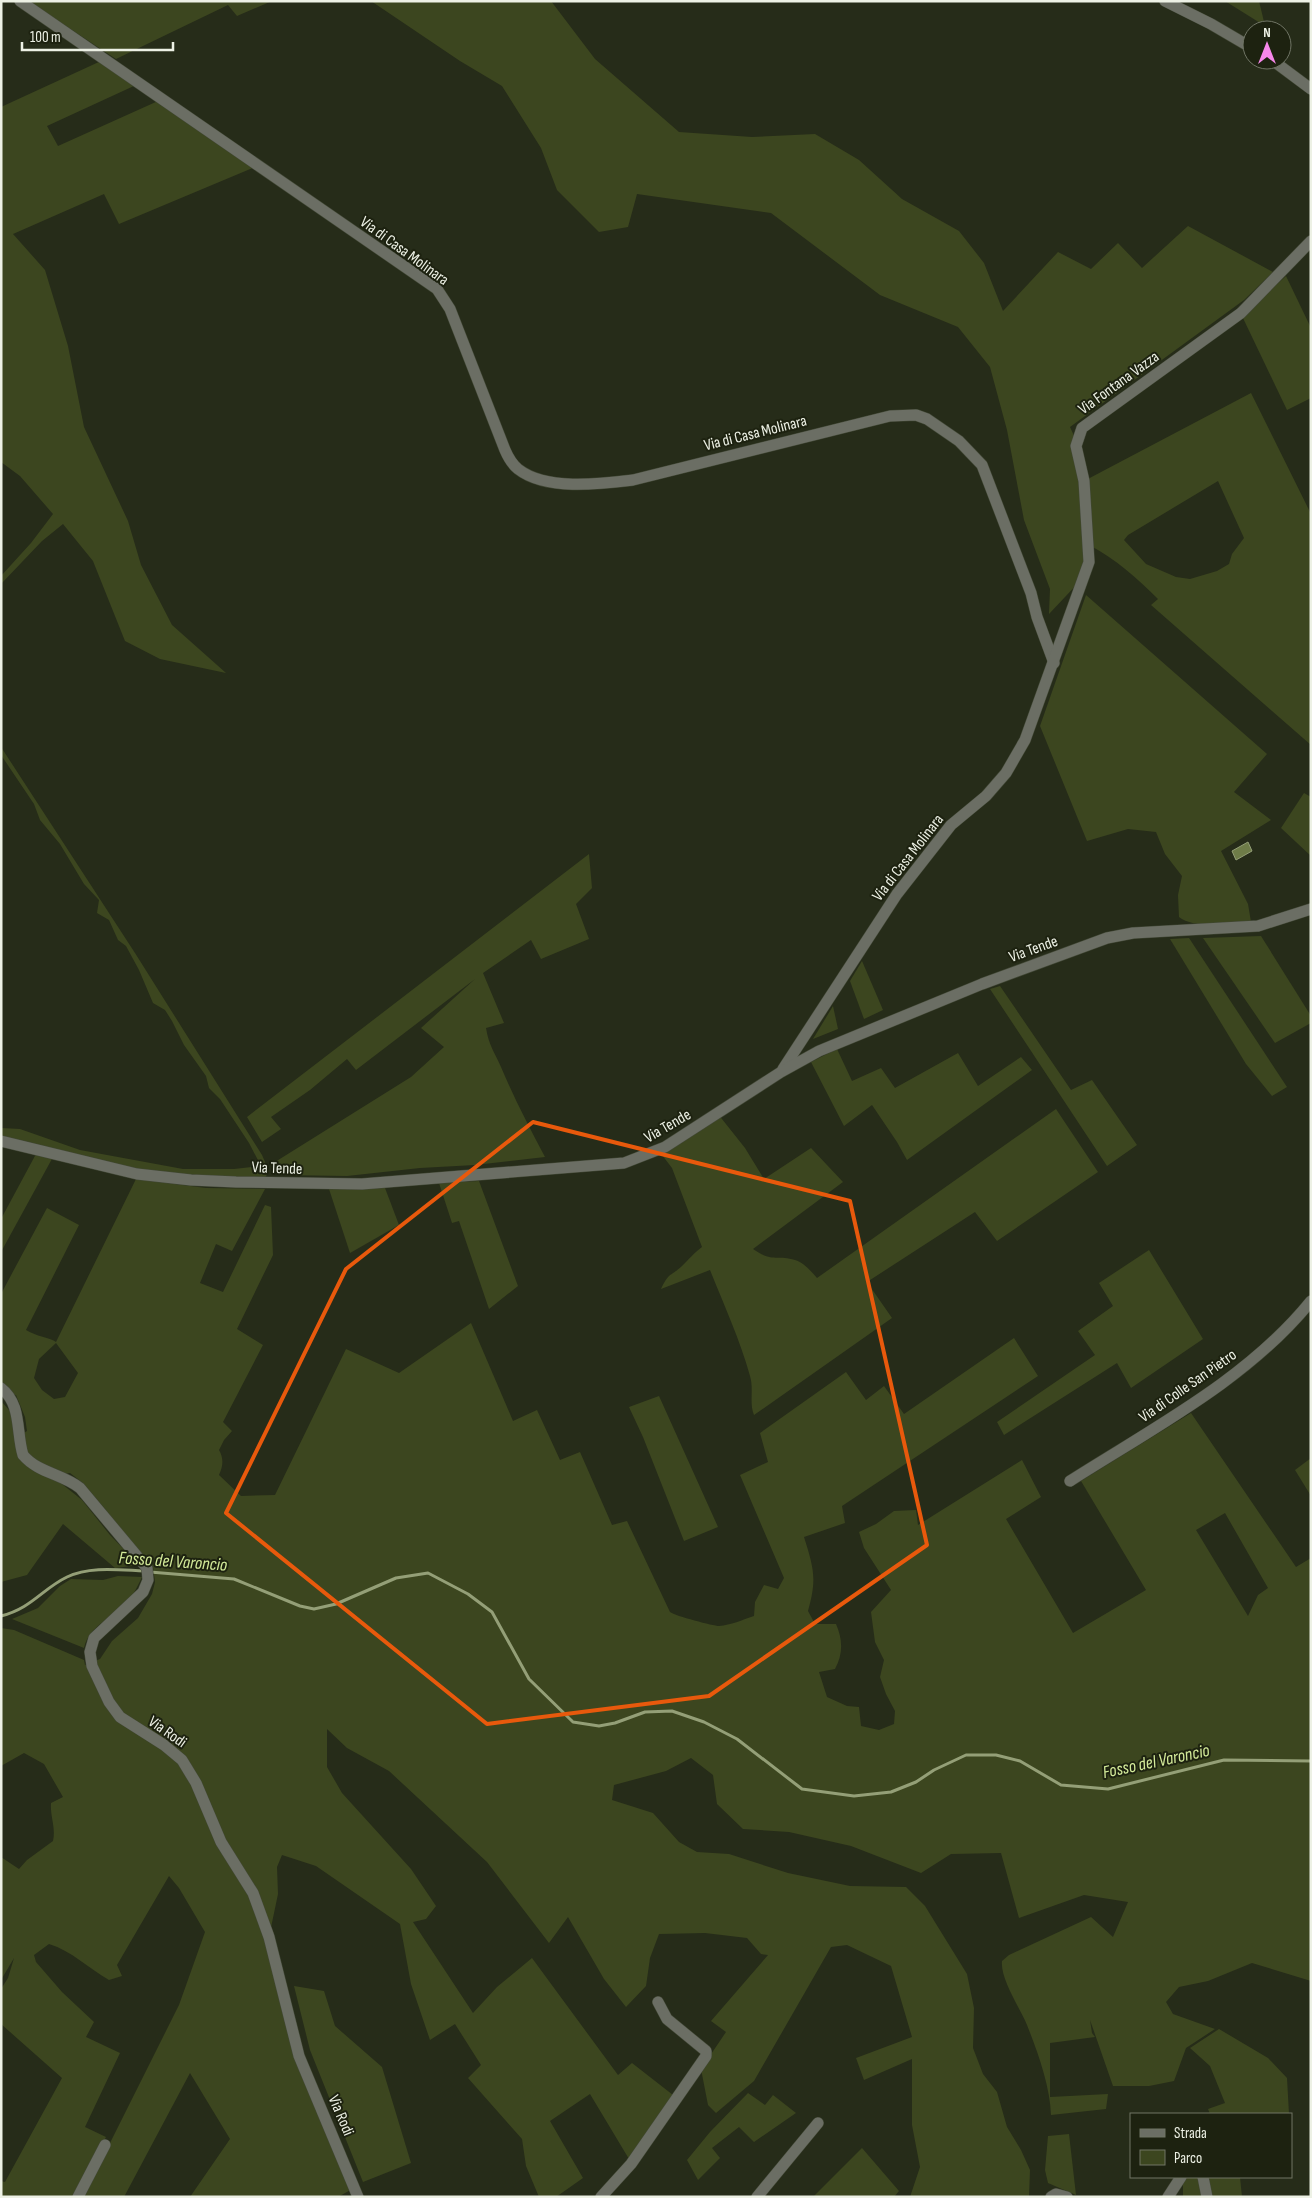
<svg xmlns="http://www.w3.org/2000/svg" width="1312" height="2198" font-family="'Sofia Sans Condensed',sans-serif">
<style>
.green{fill:#3c461f;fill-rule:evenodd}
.water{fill:#6e7c48;stroke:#949f77}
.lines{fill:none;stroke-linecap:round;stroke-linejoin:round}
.stream{stroke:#949f77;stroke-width:3}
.minor-casing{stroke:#424836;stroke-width:12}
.minor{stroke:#6b6e64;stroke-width:11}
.marked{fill:none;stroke:#e8590c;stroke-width:4;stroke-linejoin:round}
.labels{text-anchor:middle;stroke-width:4;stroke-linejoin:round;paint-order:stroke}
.street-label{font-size:16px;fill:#edf1e5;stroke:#1d2210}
.water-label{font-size:18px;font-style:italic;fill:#d4eb9a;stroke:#1d2210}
</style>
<rect width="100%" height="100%" fill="#262c19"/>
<g class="green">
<polygon points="28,1 272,1 237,16 228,5 116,59"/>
<path d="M371,1h180l44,58 84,73 73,5 63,-3 44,26 43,39 57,32 25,32 19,48 55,-59 33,17 27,-26 24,25 46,-42 85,46 -29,28 -174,127 5,11 9,43 167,-88 60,121v231l-160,-140 7,-6c-21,-21 -42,-40 -69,-54l-8,35 -32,34 1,-25 -26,-69 -17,-90 -17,-63 -32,-40 -78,-32 -109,-82 -134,-19 -9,33 -29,5 -42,-42 -16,-42 -39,-62 -42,-25zM1218,481l26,57 -12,16 -3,10 -12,7 -27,8 -14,-2 -30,-13 -22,-24 4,-5z"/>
<polygon points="1225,1 1259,1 1265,26"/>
<polygon points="101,61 136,85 47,126 58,146 158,101 255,167 119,224 104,194 13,234 45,270 68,346 84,427 128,521 141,565 172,625 226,673 160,659 125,641 93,561 63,524 42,541 1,584 1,576 31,543 53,514 20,476 1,462 1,107"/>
<polygon points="1286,276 1311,328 1311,398 1287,410 1242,316"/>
<path d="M1086,595l181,159 -33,38 37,28 -50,31 27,53 3,18c-19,2 -58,7 -72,-5l-1,-22 4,-19 -17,-22 -9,-22 -28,-3 -41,12 -47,-115z"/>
<path d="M1,747l134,206 127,202 7,16 -4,7c-54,-2 -108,-3 -160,-15 -35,-8 -68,-22 -104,-26v-9l19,1 60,21 103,19h51l27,-3 -12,-23 -29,-44 -11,-11 -3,-12 -22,-31 -12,-24 -7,-11 -12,-7 -14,-33 -13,-24 -8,-6 -9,-20 -12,-7 2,-13 -15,-16 -24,-40 -20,-24 -6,-16 -33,-49z"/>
<polygon points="1304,793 1311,797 1311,856 1281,828"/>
<path d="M589,854l3,34 -16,16 13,35 -48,20 -10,-19 -48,33 21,50 -18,5c3,18 8,23 15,39 13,31 28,60 44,90l-70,8 -55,3 -73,8 -66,-1 -6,-13 136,-85 33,-30 -23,-19 54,-49 -119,91 -9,-11 -37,31 -39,27 10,12 -19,13 -15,-25z"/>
<polygon points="1261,936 1311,1016 1311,1023 1275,1043 1203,938"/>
<polygon points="1189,938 1287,1087 1272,1096 1246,1064 1170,939"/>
<polygon points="862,961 883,1010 864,1019 850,981"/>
<polygon points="1000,986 1071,1090 1092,1080 1137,1145 1107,1166 990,989"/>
<polygon points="833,1006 838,1029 813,1039"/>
<polygon points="837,1049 852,1081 881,1068 895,1088 958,1053 978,1086 1021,1057 1032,1070 907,1160 897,1142 872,1105 844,1126 811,1062"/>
<path d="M1056,1109l42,63 -101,69 -22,-29 -108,70 25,36 -138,97c-5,-12 0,-26 -4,-39 -10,-36 -26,-71 -40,-106l-49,19c8,-17 9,-12 21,-23 7,-7 12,-13 20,-19l-30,-79 -10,-13 56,-41 27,34 19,31 47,-31 32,34 -90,67c20,14 23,5 42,11 8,2 16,11 22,18z"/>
<polygon points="36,1154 53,1157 1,1252 1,1219"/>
<path d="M136,1179l70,9 59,1 -33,62 -16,-7 -16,39 23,9 42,-87 6,2 2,48 -36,74 26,16 -40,77 9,9 -8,9 -5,10c5,9 4,16 0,25l22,21 34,-1 71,-146 53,24 72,-50 42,98 24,-11 23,50 20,-8 32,73 15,-4 43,91c5,4 44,14 49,14 12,-1 23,-6 35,-10l1,-14 9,-17 14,4 6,-11 -44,-103 28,-13 -8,-29 86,-61 20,28 18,-14 20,28 110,-76 24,38 -196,130 3,17 -41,14c10,32 13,42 4,74l7,13h21c7,16 7,30 -1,45l-16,3 8,25 20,9 12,1 2,19 18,4 15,-6 1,-13 -9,-17 -6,-17 4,-17 -9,-18 -4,-30 20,-22 -27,-42 -5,-16 17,-8 18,-13 22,-1 2,15 104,-65 19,37 -35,22 67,114 73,-43 -65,-109 110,-68 105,154 15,-9v423l-59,-18 -44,18 -29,6 -13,15 7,12 42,15 -29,19 -12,33 -25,5h-36l-23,-66 2,13 3,4 -45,6v54l58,-3 -2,15 -55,6c-1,-29 -13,-62 -24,-90 -7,-17 -27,-46 -25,-64l7,-6 82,-38 22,20 15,-35 -44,-7 -65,23 -18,-65 -50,1 -30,19 -70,-27 -62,-14 -46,-3 -26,-25 -4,-29 -22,-17 -25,13 -52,14 -2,15 41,13 26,29 18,10 32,2 59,19 62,13 56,1 19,19 42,68 7,34 -1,40 10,26 14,18 10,35 14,23 9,20 -1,27h-119l10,-30 -8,-42v-66l-48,21 -8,-22 56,-21 -21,-71 -44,-21 -16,2 -77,134 -38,32 -8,-8 -7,-36 25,-37 -15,-11 57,-66 -7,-1 -14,-16 -42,-5 -46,1 -9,24 -4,28 -20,21 -22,-28 -36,-62 -19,26 -62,-81 -98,-91 -42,-23 -20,-19v38l15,26 69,76 25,37 -10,13 -13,3 60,91 24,-26 35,-29 86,117 14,-12 41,32 -44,64 -39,-65 -40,27 33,57 -27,19h-17l-13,-31 -4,-27 -54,-61 13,-13 -26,-41 -25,16 -19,-56 -11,-60 -84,-58 -34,-11 -5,12 1,27 -9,43 22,88 63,163 -16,9h-148l40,-58 -40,-66 -66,124h-41l96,-192 26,-73 -26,-44 -10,-12 -52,89 5,11 -13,4c-21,-12 -37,-29 -60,-36l-15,11 2,7 26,30 32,30 -8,15 34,16 -35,74 21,10 -31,60h-74v-16l4,1 57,-104 -61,-54v-35l7,-11 6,-20 -13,22v-123l18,12 8,-9 26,-19c3,-14 -3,-24 -2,-38l12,-6 -19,-33 -20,-11 -23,13v-138l13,2 70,30 1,5 15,-6 12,-18 26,-23 14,-24 3,-12 -2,-15 -41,-45 -6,-12 -23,-27 -13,-10 -18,3 30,24 28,35 26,27 -4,4 -17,2 -52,-44 -36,51 -26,7v-181l9,10 6,27 11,-7 -2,-14 -9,-22 -15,-1v-100l46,-86 32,17 -53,105c9,6 25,8 30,12zM56,1343l22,30 -13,24 -11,2 -12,-9 -8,-12 5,-19zM1225,1513l43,75 -10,7 -10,21 -52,-86z"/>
<polygon points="479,1181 518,1286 489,1309 459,1221 452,1223 439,1183"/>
<polygon points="385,1188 399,1225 350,1253 329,1189"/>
<polygon points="1149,1250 1203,1339 1131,1388 1117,1363 1004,1435 997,1422 1095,1355 1078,1331 1113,1306 1099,1283"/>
<polygon points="659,1396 718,1527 684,1541 643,1437 629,1407"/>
<polygon points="1311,1458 1311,1496 1295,1470"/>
<path d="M118,1576l24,1c-4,8 -8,17 -14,24 -14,18 -38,22 -44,47l-72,-29 26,-11 22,-22 11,-7 32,1z"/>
<polygon points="294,1986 324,1991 335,2026 382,2067 411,2163 363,2182 310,2050"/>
<polygon points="1219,2029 1268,2058 1287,2078 1289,2114 1210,2114 1208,2109 1225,2103 1210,2066 1190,2048"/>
<polygon points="748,2093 765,2105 773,2095 796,2113 754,2142 739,2127 712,2148 720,2158 698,2180 687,2160 710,2132"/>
<polygon points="1069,2134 1076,2195 1048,2183 1045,2170 1048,2136"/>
<polygon points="862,2148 899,2191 894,2197 813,2197"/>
<polygon points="1183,2177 1200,2177 1203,2197 1183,2197"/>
<polygon points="1207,2177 1240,2177 1242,2197 1210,2197"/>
</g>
<polygon class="water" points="1248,842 1252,851 1236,860 1232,851"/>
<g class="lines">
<g class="stream">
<polyline points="150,1572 234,1579 300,1606 314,1609 336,1604 396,1578 428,1573 468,1594 492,1612 529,1679 573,1722 599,1726 615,1723 645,1712 672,1711 704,1722 737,1739 802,1789 854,1796 891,1792 916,1782 934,1770 966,1755 996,1755 1020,1761 1061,1785 1108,1789 1224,1760 1311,1761"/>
<path d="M1,1616c31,-8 41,-27 66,-39 23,-11 52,-7 77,-6"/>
</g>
<g class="minor-casing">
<g id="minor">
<path d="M20,1l417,288 13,20 55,141c3,7 7,14 13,19 28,22 82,15 115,11l257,-64 26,-1 11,4 32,22 23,24 49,128 6,24 17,46"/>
<polyline points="1165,1 1211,24 1252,48"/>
<polyline points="1272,60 1311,89"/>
<polyline points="783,1069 897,894 951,825 986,796 1006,773 1025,740 1089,562 1084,481 1076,446 1082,428 1241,313 1311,241"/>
<polyline points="1,1141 137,1174 191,1180 236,1182 362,1184 624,1163 665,1147 781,1072 819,1051 982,984 1107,938 1133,933 1258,926 1311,909"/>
<path d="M1,1388c21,16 15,45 22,67 15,18 40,19 57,33l67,80 1,12 -5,12 -49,46 -4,14 2,14 17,36 11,15 44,28 18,15 14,23 25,59 32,51 16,44 30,119 59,141"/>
<path d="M1070,1481c83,-53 178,-102 241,-180"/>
<polyline points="1203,2177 1207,2197"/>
<polyline points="78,2197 105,2145"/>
<polyline points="601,2197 631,2164 706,2056 706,2051 667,2019 658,2002"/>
<polyline points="757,2197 818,2123"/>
<polyline points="1051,2197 1056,2194 1067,2197"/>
<polyline points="1168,2197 1181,2177"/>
</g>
</g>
<use href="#minor" class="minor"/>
</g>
<path class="marked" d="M533,1122l317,79 77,344 -218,151 -222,28 -261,-211 120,-244z"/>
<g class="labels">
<g class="street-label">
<text transform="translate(405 250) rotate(36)" y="6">Via di Casa Molinara</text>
<text transform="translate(1118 382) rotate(-36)" y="6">Via Fontana Vazza</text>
<text transform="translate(755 432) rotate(-14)" y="6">Via di Casa Molinara</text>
<text transform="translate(907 857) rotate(-52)" y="6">Via di Casa Molinara</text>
<text transform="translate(1033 948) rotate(-20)" y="6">Via Tende</text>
<text transform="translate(667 1125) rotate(-30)" y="6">Via Tende</text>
<text transform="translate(277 1167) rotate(2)" y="6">Via Tende</text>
<text transform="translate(1187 1385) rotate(-35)" y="6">Via di Colle San Pietro</text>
<text transform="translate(168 1731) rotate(35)" y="6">Via Rodi</text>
<text transform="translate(342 2115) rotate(67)" y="6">Via Rodi</text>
</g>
<g class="water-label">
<text transform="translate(173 1561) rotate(4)" y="6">Fosso del Varoncio</text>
<text transform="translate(1156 1761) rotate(-12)" y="6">Fosso del Varoncio</text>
</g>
</g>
<rect width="1312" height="2198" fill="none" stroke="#edf1e5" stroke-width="5"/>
<rect x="1130" y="2113" width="162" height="65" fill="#1d2210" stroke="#707565"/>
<rect x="1140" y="2129" width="25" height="8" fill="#6b6e64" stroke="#707565"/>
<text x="1174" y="2138" font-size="15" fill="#edf1e5">Strada</text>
<rect x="1140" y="2150" width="25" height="15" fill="#3c461f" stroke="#707565"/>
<text x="1174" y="2163" font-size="15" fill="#edf1e5">Parco</text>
<g transform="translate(1267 45)"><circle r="24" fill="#1d2210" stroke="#707565"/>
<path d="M0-4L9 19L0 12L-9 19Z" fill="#f788eb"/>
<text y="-8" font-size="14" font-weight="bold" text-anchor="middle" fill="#edf1e5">N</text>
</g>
<path d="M22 42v8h151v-8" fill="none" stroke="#edf1e5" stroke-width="2.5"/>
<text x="30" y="42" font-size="15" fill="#edf1e5" stroke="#1d2210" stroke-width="4" paint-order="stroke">100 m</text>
</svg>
